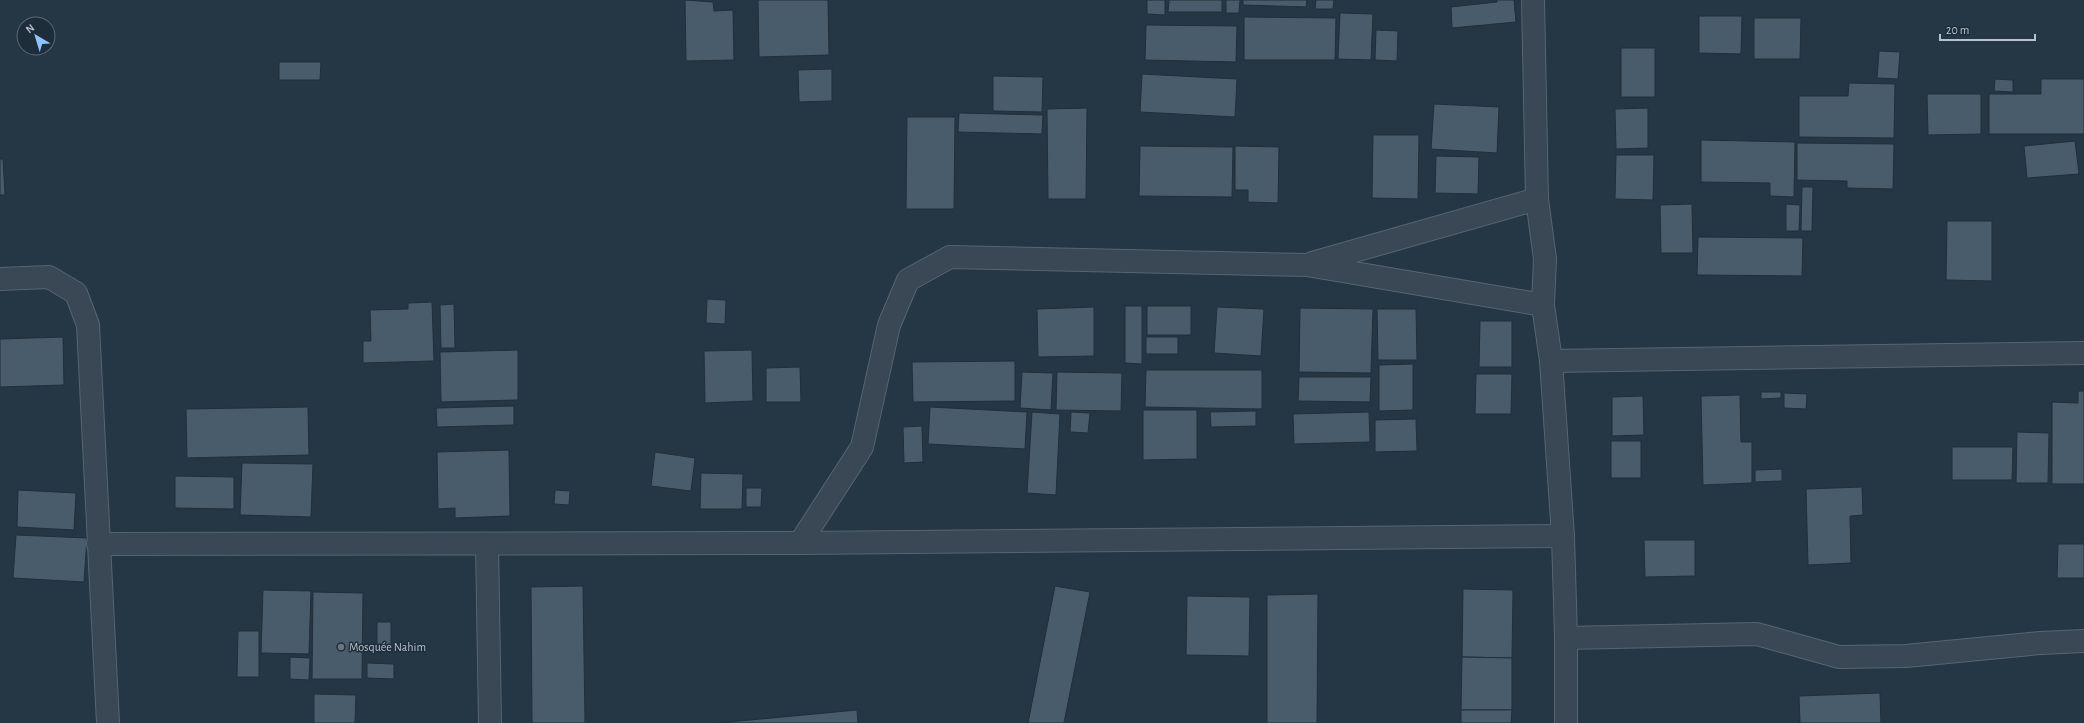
<svg xmlns="http://www.w3.org/2000/svg" width="2084" height="723" font-family="'Alegreya Sans',sans-serif">
<style>
.building{fill:#485c6b;stroke:#202f3b}
.lines{fill:none;stroke-linecap:round;stroke-linejoin:round}
.minor-casing{stroke:#586571;stroke-width:24}
.minor{stroke:#394854;stroke-width:22}
.worship-dot{fill:#6b7280;stroke:#1e2d3a;stroke-width:1.5}
.labels{text-anchor:middle;stroke-width:3;stroke-linejoin:round;paint-order:stroke}
.poi-label{font-size:12px;fill:#b7c2ce;stroke:#1e2d3a;text-anchor:start}
</style>
<rect width="100%" height="100%" fill="#253645"/>
<g class="building">
<polygon points="685,0 713,2 714,11 733,10 734,60 686,61"/>
<polygon points="758,0 828,0 829,55 759,57"/>
<polygon points="1147,0 1165,0 1165,15 1147,14"/>
<polygon points="1169,0 1222,0 1222,12 1168,12"/>
<polygon points="1226,0 1240,0 1239,13 1226,13"/>
<polygon points="1243,0 1307,0 1306,7 1243,5"/>
<polygon points="1316,0 1334,0 1333,9 1315,9"/>
<polygon points="1497,0 1514,0 1516,22 1452,28 1451,7 1497,2"/>
<polygon points="1340,13 1373,14 1371,60 1338,59"/>
<polygon points="1699,16 1742,16 1741,54 1699,53"/>
<polygon points="1244,17 1336,18 1335,60 1244,60"/>
<polygon points="1754,18 1801,18 1800,59 1754,59"/>
<polygon points="1146,25 1237,26 1236,62 1145,60"/>
<polygon points="1376,30 1398,31 1397,61 1375,60"/>
<rect x="1621" y="48" width="34" height="49"/>
<polygon points="1879,51 1900,52 1898,79 1877,78"/>
<polygon points="279,62 321,62 320,80 279,80"/>
<polygon points="832,69 832,101 799,102 798,70"/>
<polygon points="1142,74 1237,79 1235,117 1140,112"/>
<polygon points="993,76 1043,77 1042,112 993,111"/>
<polygon points="1995,79 2013,80 2013,92 1994,91"/>
<polygon points="2041,79 2084,79 2084,134 1989,134 1989,94 2041,94"/>
<polygon points="1849,83 1895,84 1894,138 1799,137 1799,96 1848,96"/>
<polygon points="1927,94 1981,94 1981,134 1928,135"/>
<polygon points="1434,104 1499,107 1497,153 1431,149"/>
<polygon points="1087,108 1086,199 1048,199 1047,109"/>
<polygon points="1648,108 1648,148 1616,149 1615,109"/>
<polygon points="959,113 1043,115 1042,134 958,132"/>
<polygon points="907,117 955,117 954,209 906,209"/>
<polygon points="1373,135 1419,135 1418,199 1372,198"/>
<polygon points="1701,140 1795,142 1794,197 1770,196 1770,183 1701,182"/>
<polygon points="2075,141 2079,174 2027,178 2024,146"/>
<polygon points="1797,143 1894,144 1893,189 1847,188 1847,181 1797,180"/>
<polygon points="1140,146 1233,147 1232,197 1139,196"/>
<polygon points="1235,146 1279,147 1278,203 1248,202 1248,190 1235,190"/>
<polygon points="1616,155 1654,155 1653,200 1615,199"/>
<polygon points="1436,156 1479,157 1478,194 1435,193"/>
<polygon points="0,159 3,159 5,195 0,195"/>
<polygon points="1802,187 1813,187 1812,231 1801,231"/>
<polygon points="1692,204 1693,253 1661,253 1660,205"/>
<polygon points="1786,204 1800,205 1799,231 1786,231"/>
<polygon points="1947,221 1992,221 1992,281 1946,280"/>
<polygon points="1698,237 1803,238 1802,276 1697,275"/>
<polygon points="707,299 726,300 725,324 706,323"/>
<polygon points="432,302 434,361 363,363 363,341 371,341 370,310 408,309 408,303"/>
<polygon points="454,304 455,348 441,348 440,305"/>
<polygon points="1125,306 1142,306 1142,364 1125,363"/>
<rect x="1147" y="306" width="44" height="29"/>
<polygon points="1094,307 1094,356 1038,357 1037,309"/>
<polygon points="1217,307 1264,309 1261,356 1214,353"/>
<polygon points="1300,308 1373,309 1371,373 1299,372"/>
<polygon points="1377,309 1416,309 1417,360 1378,360"/>
<polygon points="1480,321 1512,321 1512,367 1479,367"/>
<polygon points="63,337 64,385 0,387 0,339"/>
<rect x="1146" y="337" width="32" height="17"/>
<polygon points="518,350 518,400 441,402 440,352"/>
<polygon points="752,350 753,401 705,403 704,351"/>
<polygon points="1015,361 1015,401 913,402 912,362"/>
<polygon points="1413,364 1413,410 1379,411 1379,365"/>
<polygon points="800,367 801,402 766,402 766,368"/>
<polygon points="1146,370 1262,370 1262,409 1145,407"/>
<polygon points="1022,372 1053,373 1051,410 1020,408"/>
<polygon points="1057,372 1122,373 1121,411 1056,410"/>
<polygon points="1476,374 1512,374 1511,414 1475,414"/>
<polygon points="1299,377 1371,377 1370,402 1298,401"/>
<polygon points="2078,391 2084,391 2084,484 2052,484 2052,402 2078,403"/>
<polygon points="1761,392 1781,392 1781,398 1761,399"/>
<polygon points="1784,393 1807,394 1806,409 1784,408"/>
<polygon points="1740,395 1741,442 1752,442 1752,483 1703,485 1701,396"/>
<polygon points="1643,396 1644,435 1612,436 1612,397"/>
<polygon points="514,406 514,425 437,427 436,408"/>
<polygon points="308,407 309,455 187,458 186,409"/>
<polygon points="930,407 1027,412 1025,449 928,444"/>
<polygon points="1143,410 1197,410 1197,459 1143,460"/>
<polygon points="1256,411 1256,426 1211,427 1210,412"/>
<polygon points="1032,412 1060,414 1056,495 1027,493"/>
<polygon points="1071,412 1090,413 1088,433 1070,432"/>
<polygon points="1369,412 1370,442 1294,444 1293,414"/>
<polygon points="1416,419 1417,451 1375,452 1375,420"/>
<polygon points="922,426 923,462 904,463 903,427"/>
<polygon points="2017,432 2049,433 2048,483 2016,483"/>
<rect x="1611" y="441" width="30" height="37"/>
<polygon points="1952,447 2013,447 2012,480 1952,480"/>
<polygon points="509,450 510,516 455,518 455,508 438,509 437,452"/>
<polygon points="655,452 695,458 691,491 651,486"/>
<polygon points="242,463 313,464 311,517 240,515"/>
<polygon points="1782,469 1782,481 1755,482 1755,470"/>
<polygon points="701,473 743,474 742,509 700,509"/>
<polygon points="175,476 234,477 234,509 175,508"/>
<polygon points="1862,487 1863,515 1850,516 1851,563 1808,565 1806,489"/>
<polygon points="746,488 762,488 761,507 746,507"/>
<polygon points="18,490 76,493 74,530 17,527"/>
<polygon points="555,490 570,491 569,505 554,504"/>
<polygon points="16,535 87,538 84,582 13,578"/>
<polygon points="1644,540 1695,540 1695,576 1645,577"/>
<polygon points="2058,544 2084,544 2084,578 2057,578"/>
<polygon points="583,586 585,723 532,723 531,587"/>
<polygon points="1055,586 1090,592 1064,723 1028,723"/>
<polygon points="1463,589 1513,590 1512,658 1462,657"/>
<polygon points="263,590 311,591 309,654 261,653"/>
<polygon points="313,592 363,593 362,679 312,679"/>
<polygon points="1318,594 1317,723 1267,723 1267,595"/>
<polygon points="1187,596 1250,597 1249,656 1186,655"/>
<polygon points="377,622 391,622 391,648 377,647"/>
<polygon points="238,631 259,631 259,677 237,677"/>
<polygon points="290,657 310,658 309,680 290,679"/>
<polygon points="1462,657 1512,658 1512,710 1461,710"/>
<polygon points="367,663 394,664 394,679 367,678"/>
<polygon points="1880,693 1881,723 1800,723 1799,696"/>
<polygon points="314,694 356,695 355,723 314,723"/>
<polygon points="857,710 858,723 718,723"/>
<polygon points="1461,710 1512,710 1511,723 1461,723"/>
</g>
<g class="lines">
<g class="minor-casing">
<g id="minor">
<polyline points="1533,0 1537,199 1545,259 1543,305 1551,361 1563,536 1566,638 1566,723"/>
<polyline points="1312,263 1537,199"/>
<polyline points="0,279 49,277 76,293 88,325 108,723"/>
<polyline points="1551,361 2084,353"/>
<polyline points="800,543 862,447 889,325 908,280 950,257 1307,265 1543,305"/>
<polyline points="98,544 800,543 1563,536"/>
<polyline points="487,544 490,723"/>
<polyline points="1566,638 1757,634 1839,657 1906,656 2040,643 2084,641"/>
</g>
</g>
<use href="#minor" class="minor"/>
</g>
<circle class="worship-dot" cx="341" cy="647" r="4"/>
<g class="labels">
<g class="poi-label">
<text x="349" y="651">Mosquée Nahim</text>
</g>
</g>
<g transform="translate(36 36) rotate(322)"><circle r="19" fill="#1e2d3a" stroke="#5b6975"/>
<path d="M0-3L7 15L0 10L-7 15Z" fill="#8ac5ff"/>
<text y="-6" font-size="11" font-weight="bold" text-anchor="middle" fill="#b7c2ce">N</text>
</g>
<path d="M1940 34v6h95v-6" fill="none" stroke="#b7c2ce" stroke-width="2"/>
<text x="1946" y="34" font-size="12" fill="#b7c2ce" stroke="#1e2d3a" stroke-width="3" paint-order="stroke">20 m</text>
</svg>
